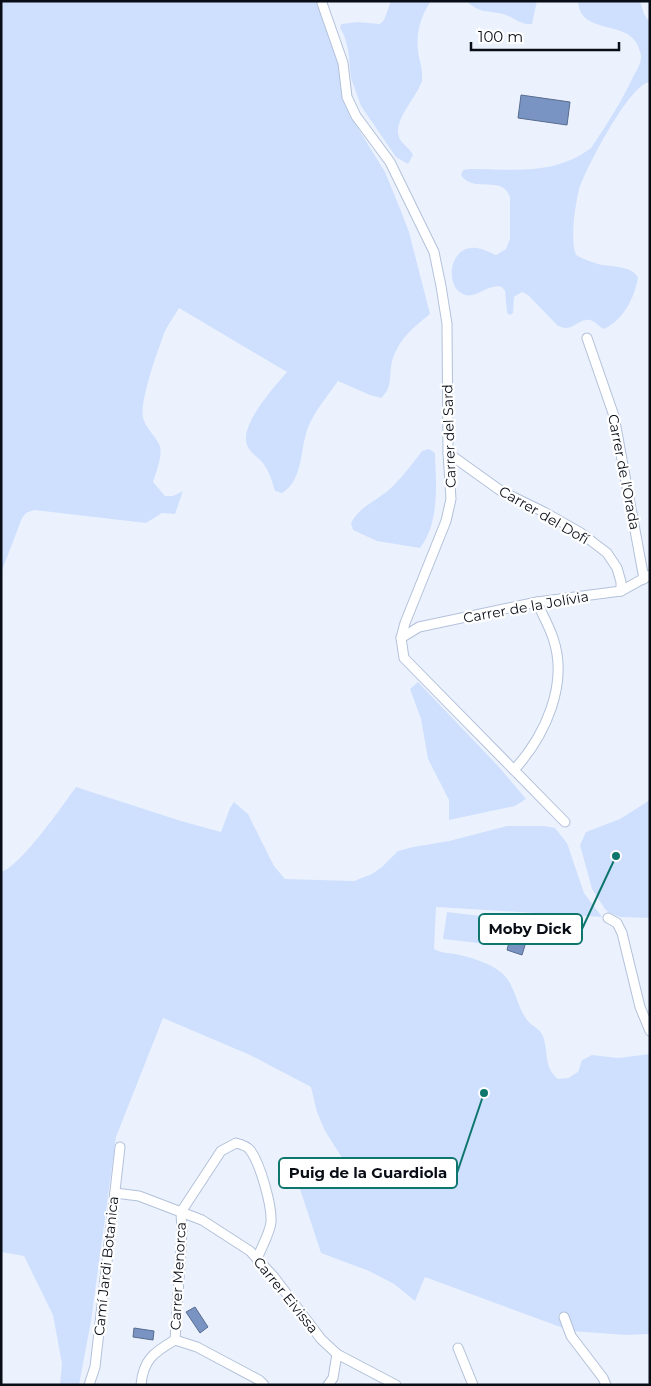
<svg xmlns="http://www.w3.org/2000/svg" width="651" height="1386" font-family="Montserrat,sans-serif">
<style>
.green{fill:#cfe0fe}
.water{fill:#7994c3;stroke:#576c8f}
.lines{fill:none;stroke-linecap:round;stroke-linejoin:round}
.street-casing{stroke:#b2c1da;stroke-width:11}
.street{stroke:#fff;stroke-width:9}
.labels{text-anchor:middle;stroke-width:4.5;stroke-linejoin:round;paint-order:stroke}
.street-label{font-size:14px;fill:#090d16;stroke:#fff}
.leader{fill:none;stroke:#0f766e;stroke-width:2}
.callout-dot{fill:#0f766e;stroke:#fff;stroke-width:2}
.callout{fill:#fff;stroke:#0f766e;stroke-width:2}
.callout-label{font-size:15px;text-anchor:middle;font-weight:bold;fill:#090d16}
</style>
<rect width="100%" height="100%" fill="#ecf2fd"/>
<g class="green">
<path d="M1,1h319l18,39 9,57 9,19v9l29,47 16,39 8,21 21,82c-17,14 -29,23 -37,44 -5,15 1,29 -12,40l-11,-3 -32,-14c-9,13 -21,27 -28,42 -11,21 -5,57 -28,70l-7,-2c-3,-10 -6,-21 -13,-29 -5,-6 -12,-9 -15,-17 -8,-20 28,-59 40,-73l-108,-64c-4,7 -10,15 -14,23 -7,19 -25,68 -22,86 2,11 12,18 16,27 5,11 -3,27 -6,38l12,14h8l10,-5 -8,23 -13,-1 -16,10 -112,-13 -8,3 -4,5 -21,55z"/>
<path d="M391,1h40c-12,17 -16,36 -12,56 2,8 4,16 3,24 -5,16 -29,39 -23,56 3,8 11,11 14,18l-5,9 -12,-7 -35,-51 -10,-28 -3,-29 -4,-14 -4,-7 1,-4 16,-2 23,2 4,-4z"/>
<path d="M466,1h71l-5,23c-13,1 -17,-7 -29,-10 -18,-4 -21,0 -37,-13z"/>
<path d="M578,1h62l4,13 6,9v59c-20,1 -65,88 -71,108 -4,16 -9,50 -3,65 7,4 15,7 22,9 13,3 32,1 40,13 -3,21 -15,43 -34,52 -6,-2 -10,-11 -18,-9 -12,2 -13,12 -28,6l-30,-31 -6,-3 -8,5 -1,16 -3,2 -3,-2 -2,-22 -3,-4c-13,-4 -24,11 -37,8 -20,-6 -17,-45 6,-47 9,-1 17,4 25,7l10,-6 4,-10v-42c-8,-23 -37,-3 -49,-22l2,-5 6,-1c43,0 85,7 122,-21 16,-24 31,-47 43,-73 3,-5 7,-12 7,-18 0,-4 -2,-8 -3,-11 -11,-27 -58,-10 -60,-45z"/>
<path d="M429,449l6,4c1,31 5,69 -15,95l-43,-7 -24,-11 -2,-7c8,-17 28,-23 41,-36 11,-11 21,-24 30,-36z"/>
<polygon points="418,682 499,767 526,799 515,806 449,820 449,800 428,759 421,719 410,689"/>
<path d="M76,787l105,34 40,11 9,-24 4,-6 14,12 26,52 11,13 69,2 18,-7 10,-7 16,-16 15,-4 36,-6 58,-15h37l11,2 12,15 17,50 18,24 -166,-10 -2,42c7,4 14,4 22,5 15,4 33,8 46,19 13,12 14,30 23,44 4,8 15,11 18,19 6,17 0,30 15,43l10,-1 10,-6 4,-12 10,-5 26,3 32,-4v280l-25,1 -53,-4 -6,-19 -8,3 5,13 -138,-51 -10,24 -21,-17 -25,-13 -48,-18 -21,-64c17,-6 32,-15 44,-28l-19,-30 -8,-19 -6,-25 -61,-32 -87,-37 -47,119 -25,184 -12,64h-19l2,-21 -9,-49 -29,-59 -23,-4v-380c20,-6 61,-66 75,-85z"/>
<polygon points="650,800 650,918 620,917 609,913 605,909 592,889 580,845 586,832 620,819"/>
<polygon points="447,912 498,918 495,945 443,939"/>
</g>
<g class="water">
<polygon points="521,95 570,102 567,125 518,118"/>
<polygon points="520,926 530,929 522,955 507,950 509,942 515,943"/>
<polygon points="195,1307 208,1327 200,1333 186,1312"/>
<polygon points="134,1328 154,1331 153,1340 133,1337"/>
</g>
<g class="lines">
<g class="street-casing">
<g id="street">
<polyline points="322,3 343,63 347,97 356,116 390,162 434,252 441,286 447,324 448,453 451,499 446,521 405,623 401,638 404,658 565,822"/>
<polyline points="587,338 614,416 644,579"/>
<polyline points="448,453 501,491 544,512 581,533 607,553 617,568 621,582 621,591"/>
<polyline points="401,638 419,627 537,602 621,591 650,575"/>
<path d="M514,770c31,-34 55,-86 39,-132 -4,-12 -11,-24 -16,-36"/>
<polyline points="608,918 617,923 622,933 640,1007 650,1031"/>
<polyline points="115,1193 139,1196 202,1220 250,1251 274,1277 321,1339 337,1354 396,1385"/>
<polyline points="564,1317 571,1336 603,1378 606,1385"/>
<path d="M175,1340l7,-108 -1,-20 40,-61 15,-8c4,1 11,3 14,7 10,13 22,55 21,72 -1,11 -10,26 -14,37"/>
<polyline points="458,1348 473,1385"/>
<polyline points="89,1385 95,1367 120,1147"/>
<path d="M141,1385c2,-25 13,-33 34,-45l22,7 62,33 5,5"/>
<polyline points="328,1385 333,1378 337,1354"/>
</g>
</g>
<use href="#street" class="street"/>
</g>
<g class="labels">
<g class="street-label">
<text transform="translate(449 436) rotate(-92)" y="5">Carrer del Sard</text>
<text transform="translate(624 472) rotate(79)" y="5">Carrer de l'Orada</text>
<text transform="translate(544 515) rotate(30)" y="5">Carrer del Dofí</text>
<text transform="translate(526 607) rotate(-10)" y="5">Carrer de la Jolívia</text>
<text transform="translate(106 1266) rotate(-84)" y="5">Camí Jardi Botanica</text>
<text transform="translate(178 1276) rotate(-87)" y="5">Carrer Menorca</text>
<text transform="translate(286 1295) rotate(51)" y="5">Carrer Eivissa</text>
</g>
</g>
<path class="leader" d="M616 856L582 929M484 1093L457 1173"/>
<g class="callout-dot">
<circle cx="616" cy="856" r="5"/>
<circle cx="484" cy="1093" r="5"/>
</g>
<g class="callout">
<rect x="479" y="914" width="103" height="30" rx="5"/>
<rect x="279" y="1158" width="178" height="30" rx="5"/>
</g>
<g class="callout-label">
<text x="530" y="934">Moby Dick</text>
<text x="368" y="1178">Puig de la Guardiola</text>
</g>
<rect width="651" height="1386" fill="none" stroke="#090d16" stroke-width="5"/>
<path d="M471 42v8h148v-8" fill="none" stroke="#090d16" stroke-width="2.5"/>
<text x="478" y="42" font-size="15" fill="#090d16" stroke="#ffffff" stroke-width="4" paint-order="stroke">100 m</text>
</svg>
